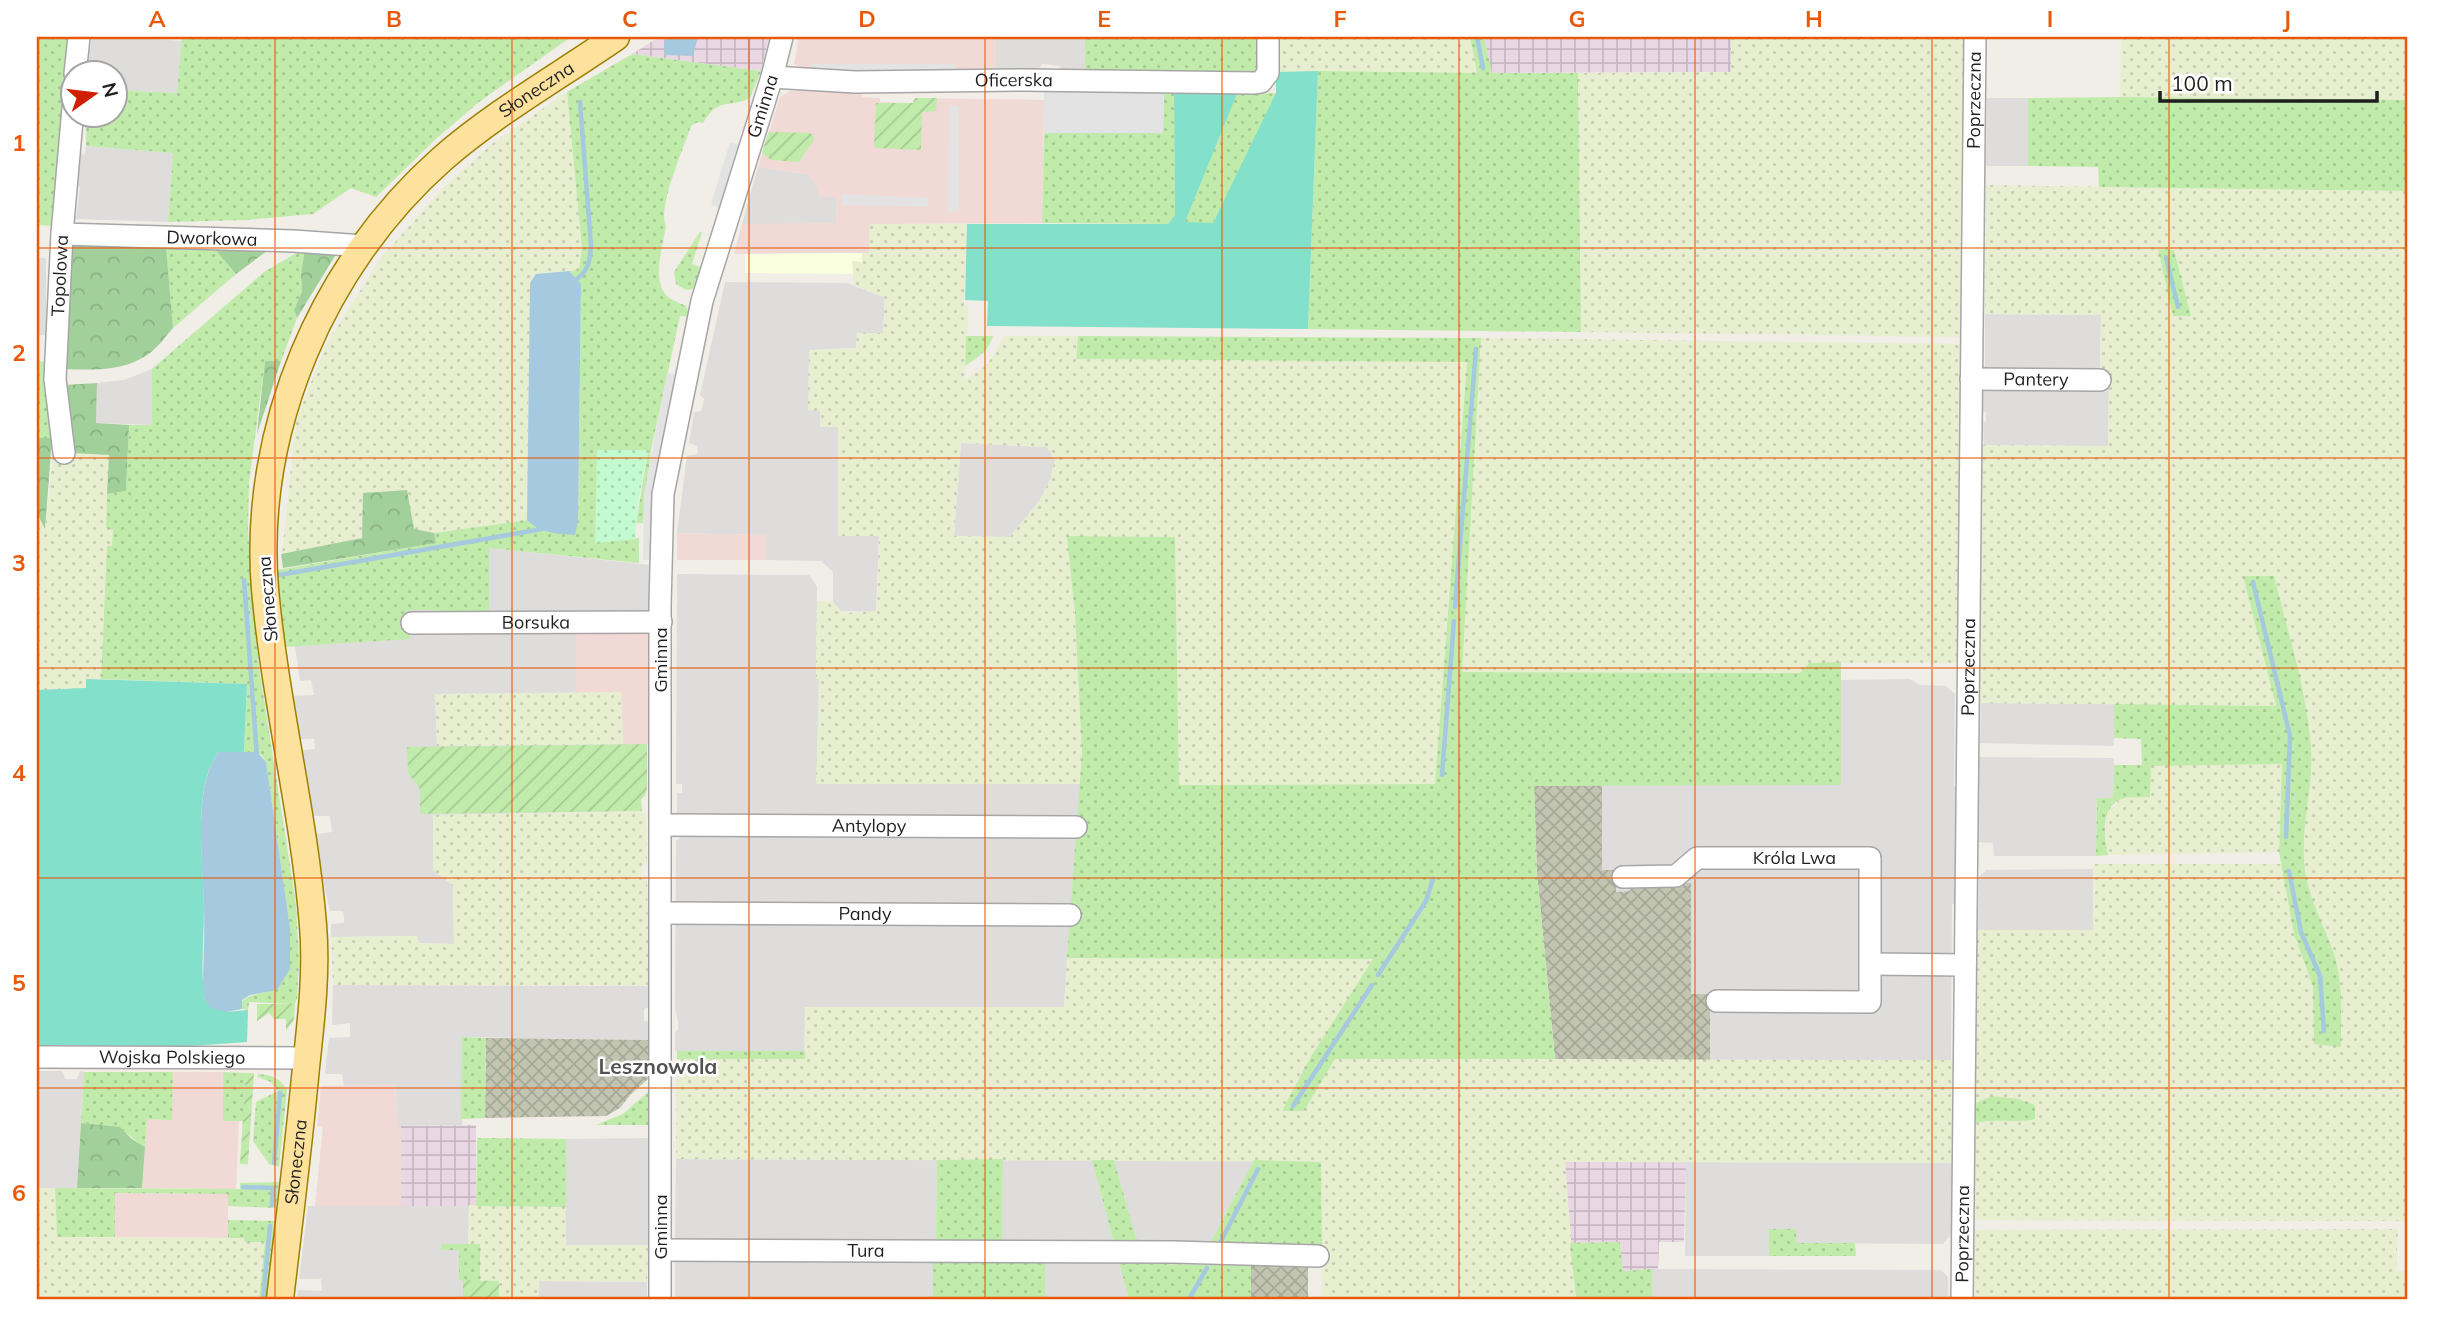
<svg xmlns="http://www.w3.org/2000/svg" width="2444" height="1336" font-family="Mulish,sans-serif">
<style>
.residential{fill:#dedddc}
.commercial{fill:#f1dad5}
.industrial{fill:url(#industrial-grid)}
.education{fill:#faffe0}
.construction{fill:url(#construction-cross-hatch)}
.farmland{fill:url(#farmland-dots);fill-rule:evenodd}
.grass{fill:url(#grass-dots)}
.forest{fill:url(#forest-crowns)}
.park{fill:url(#park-dots)}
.garden{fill:url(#garden-furrows)}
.pitch{fill:#83e0ca}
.parking{fill:#e3e3e3}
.water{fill:#a5c9de}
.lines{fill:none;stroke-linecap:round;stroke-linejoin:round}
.stream{stroke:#a5c9de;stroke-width:4.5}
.minor-casing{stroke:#a6a6a6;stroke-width:24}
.major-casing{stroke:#9b7f00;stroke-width:29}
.minor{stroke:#fff;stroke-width:21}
.major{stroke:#fde29e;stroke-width:26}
.grid{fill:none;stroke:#e8590c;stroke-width:2;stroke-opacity:0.55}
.labels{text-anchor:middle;stroke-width:5;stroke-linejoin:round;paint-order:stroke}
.street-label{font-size:18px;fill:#1f1f1f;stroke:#fff}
.quarter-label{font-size:21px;font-weight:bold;fill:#525252;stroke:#fff}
.neatline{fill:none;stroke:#e8590c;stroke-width:2.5}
.grid-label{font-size:23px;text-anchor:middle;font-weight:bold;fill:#e8590c}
</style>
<defs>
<pattern id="industrial-grid" width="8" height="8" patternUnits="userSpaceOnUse" patternTransform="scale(1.75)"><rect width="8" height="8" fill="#e9d7e3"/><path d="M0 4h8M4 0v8" fill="none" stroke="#c7b8c2"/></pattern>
<pattern id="construction-cross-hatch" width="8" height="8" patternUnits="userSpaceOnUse" patternTransform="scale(1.75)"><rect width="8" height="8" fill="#c2c5b1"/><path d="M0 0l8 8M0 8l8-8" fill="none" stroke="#a6a998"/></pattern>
<pattern id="farmland-dots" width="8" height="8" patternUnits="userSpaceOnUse" patternTransform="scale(1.75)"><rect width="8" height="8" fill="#e8efd1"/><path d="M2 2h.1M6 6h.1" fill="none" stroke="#c7ccb3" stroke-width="1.8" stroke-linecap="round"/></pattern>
<pattern id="grass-dots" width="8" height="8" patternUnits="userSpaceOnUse" patternTransform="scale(1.75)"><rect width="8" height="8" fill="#c1ebab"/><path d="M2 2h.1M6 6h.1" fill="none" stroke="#a5c993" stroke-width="1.8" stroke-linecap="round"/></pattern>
<pattern id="forest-crowns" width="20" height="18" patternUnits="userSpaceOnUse" patternTransform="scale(1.75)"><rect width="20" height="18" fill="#a2d09a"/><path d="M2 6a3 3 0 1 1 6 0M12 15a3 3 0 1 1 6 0" fill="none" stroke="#8bb284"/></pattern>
<pattern id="park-dots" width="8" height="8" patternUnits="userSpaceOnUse" patternTransform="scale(1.75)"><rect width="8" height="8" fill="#c3facf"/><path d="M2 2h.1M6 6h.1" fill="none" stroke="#a7d6b1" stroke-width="1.8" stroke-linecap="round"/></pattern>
<pattern id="garden-furrows" width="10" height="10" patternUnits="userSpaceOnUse" patternTransform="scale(1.75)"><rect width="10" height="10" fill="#c1ebab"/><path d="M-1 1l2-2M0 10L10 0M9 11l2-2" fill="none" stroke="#a5c993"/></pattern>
</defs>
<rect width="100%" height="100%" fill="#f0eee6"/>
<g class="residential">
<polygon points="92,37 129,37 182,41 177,93 116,90 116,74 83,74 84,52 90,50"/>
<polygon points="996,37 1085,37 1085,72 1064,71 1059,66 1042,64 1037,71 996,71"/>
<polygon points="1987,98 2028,98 2028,166 1986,166"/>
<polygon points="86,146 173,153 168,222 76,219 80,187 73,185 75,156 85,154"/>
<polygon points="758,167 807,174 818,187 837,197 836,224 742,224"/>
<rect x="37" y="258" width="9" height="77"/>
<polygon points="725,282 847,283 885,298 883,333 857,333 856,348 830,349 820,411 838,427 838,446 879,535 876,612 841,611 833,602 833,572 821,561 766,560 766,535 677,533 687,456 697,454 698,446 689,443 694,412 701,411 703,405 704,399 700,395"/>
<polygon points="1985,314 2101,315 2100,371 1985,370"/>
<polygon points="152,369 152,425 96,423 97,383 124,380"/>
<polygon points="1983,388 2109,389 2108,446 1984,445 1983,423 1986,421 1986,412 1983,411"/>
<polygon points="961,443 1047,447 1055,460 1050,480 1040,500 1010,537 954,536"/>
<polygon points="488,548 651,565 650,634 576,629 576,693 435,694 437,746 647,744 647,788 645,796 641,799 642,811 433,815 453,886 454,944 418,943 417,936 331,937 331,924 344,923 344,917 343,911 330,911 323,880 315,834 332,832 330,816 312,816 302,750 315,749 314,739 300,739 293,696 314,695 311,680 300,681 295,646 409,639 409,610 435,610"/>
<polygon points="677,574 809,575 817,587 816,679 819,679 817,784 1080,784 1064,1007 806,1007 805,1051 675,1051 675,1032 678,1029 678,1022 675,1008 676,841 685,833 677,815 677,793 682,793 682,784 676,784 676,779"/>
<polygon points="1910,679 1920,685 1946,686 1955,694 1954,786 1959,786 1959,804 1955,807 1955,822 1959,824 1957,903 1952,904 1951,1060 1710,1060 1710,994 1691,994 1691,884 1616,892 1602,870 1602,785 1841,785 1841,680"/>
<polygon points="1981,703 2114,704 2114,746 1980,743"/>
<polygon points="1975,757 2114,758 2113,798 2097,798 2096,856 1994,856 1993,843 1974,842"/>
<polygon points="2093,869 2093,930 1978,930 1979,877 1986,870"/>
<polygon points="333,985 649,986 649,1007 644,1009 644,1021 649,1022 649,1040 462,1037 462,1125 398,1126 395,1085 344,1086 342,1074 325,1074 329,1038 350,1037 350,1023 332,1025"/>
<polygon points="37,1071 62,1071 65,1079 77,1079 80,1071 84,1072 77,1188 37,1188"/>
<polygon points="649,1138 648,1245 566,1245 566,1139"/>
<polygon points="676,1159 937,1160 936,1244 675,1242"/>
<polygon points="1003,1159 1092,1160 1114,1244 1002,1243"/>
<polygon points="1114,1160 1254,1160 1210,1243 1144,1243 1136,1239"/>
<polygon points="1686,1162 1956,1163 1955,1219 1949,1237 1943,1244 1796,1243 1769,1229 1769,1256 1685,1256"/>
<polygon points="469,1205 468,1244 441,1244 459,1250 459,1280 463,1280 463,1299 297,1299 298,1290 322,1291 321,1279 299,1279 308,1206"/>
<polygon points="675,1261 933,1263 933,1299 675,1299"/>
<polygon points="1045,1263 1119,1263 1129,1299 1045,1299"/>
<polygon points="1652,1269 1941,1270 1948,1277 1948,1299 1652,1299"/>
<polygon points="539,1281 647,1282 647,1299 539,1299"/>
</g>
<g class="commercial">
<polygon points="799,37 996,37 996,71 806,72 794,64"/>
<polygon points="790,91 861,91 862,97 880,98 880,102 913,103 915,98 1044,100 1042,223 870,224 869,253 734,254 742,224 836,223 837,198 818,196 818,187 807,174 758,167 780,97"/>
<polygon points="677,533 766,535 766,560 677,560"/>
<polygon points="644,628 650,634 651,744 623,744 621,692 576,693 576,629"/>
<polygon points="173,1072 223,1072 223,1121 239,1121 236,1189 142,1188 147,1119 172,1120"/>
<polygon points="395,1085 398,1125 401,1126 401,1206 315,1206 323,1126 317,1126 321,1086"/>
<polygon points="115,1193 228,1194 228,1238 115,1237"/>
</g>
<g class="industrial">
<polygon points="659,37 769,37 761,71 632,54"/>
<polygon points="1484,37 1731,37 1732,72 1491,73"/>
<polygon points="476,1125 476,1206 401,1206 401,1126"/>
<polygon points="1565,1162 1686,1162 1684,1242 1659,1242 1658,1269 1623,1271 1620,1242 1570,1243"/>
</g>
<polygon class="education" points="862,253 862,262 852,261 853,274 745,273 745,254"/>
<g class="construction">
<polygon points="1534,785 1602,785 1602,870 1615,870 1616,892 1629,891 1637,883 1691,883 1691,994 1710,994 1710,1060 1555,1059 1537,873"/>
<polygon points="486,1038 649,1040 648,1079 631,1094 620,1108 606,1116 485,1118"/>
<polygon points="1308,1265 1308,1299 1251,1299 1251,1266"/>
</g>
<g class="farmland">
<polygon points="1277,37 1470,37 1477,73 1276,72"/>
<polygon points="1731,37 1968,37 1965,337 1581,332 1578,73 1731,72"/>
<polygon points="2121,37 2407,37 2407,100 2120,97"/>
<polygon points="567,92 582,248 579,270 549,272 530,283 527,520 434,533 414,530 406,490 363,493 362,538 282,554 296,420 327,343 381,258 443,188 493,143"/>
<polygon points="1986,185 2407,191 2407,1221 1969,1220 1970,1125 1985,1121 2026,1121 2018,1099 1992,1096 1971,1105 1971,930 2093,930 2094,864 2282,864 2294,934 2313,987 2315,1015 2341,1046 2342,1008 2333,950 2314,909 2306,877 2302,841 2304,818 2243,577 2276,706 1975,703 1978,445 2108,446 2109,389 2106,370 2100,371 2101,315 1985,314"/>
<path d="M870,224h97l-3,81 4,1v21l-4,53 19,-12 9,-10 12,-22h74l-2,23 391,2 -32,423 -256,1 -4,-248 -107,-1 13,169 1,47 -2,32h-264l3,-105h-3l1,-78 16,1 8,9 6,2 30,-2 2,-75h-41v-109h-18v-16l-12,-1 1,-60 47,-2 1,-15h26l2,-35 -31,-13 -2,-24 10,1v-9h7zM961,443l86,4 8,13 -5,20 -10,20 -30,37 -56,-1z"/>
<polygon points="1481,338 1957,344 1962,346 1962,663 1809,663 1800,673 1461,672"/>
<polygon points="72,453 109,455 106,528 113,529 112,547 107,547 101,679 86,680 93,817 37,820 37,513 45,528 53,455"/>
<polygon points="621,692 623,744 437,746 435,694"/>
<polygon points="2282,763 2279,852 2108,855 2105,835 2107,814 2150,766"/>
<polygon points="642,811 646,814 647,863 641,867 641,878 647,880 649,986 333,985 331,937 417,936 419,943 454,944 453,886 433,870 433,815"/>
<polygon points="1067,958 1374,959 1310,1058 1283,1111 1304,1111 1334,1059 1957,1060 1956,1163 1565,1162 1576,1299 1322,1299 1321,1162 676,1159 677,1059 804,1059 805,1007 1064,1007"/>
<polygon points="37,1188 55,1188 57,1237 244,1238 245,1242 266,1242 259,1299 37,1299"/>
<polygon points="469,1205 566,1207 566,1245 648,1245 647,1282 539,1281 539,1299 499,1299 499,1281 480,1281 480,1245 468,1244"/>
<polygon points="2398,1229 2396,1271 2407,1272 2407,1299 1969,1299 1969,1230"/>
</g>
<g class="grass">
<polygon points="37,37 71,37 55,226 37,225"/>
<polygon points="182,37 571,37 479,102 437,138 376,197 351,188 313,214 246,220 168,222 173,153 86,146 86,116 116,116 116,90 177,93"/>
<polygon points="1085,37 1261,37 1258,68 1255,74 1085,71"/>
<polygon points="1470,37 1484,37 1492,73 1578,73 1581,332 1308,329 1318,71 1477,73"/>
<path d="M632,54l129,17 -11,27c-22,11 -31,-2 -47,25l-5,-1 -7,4c-7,21 -34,82 -25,100 -3,21 -17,59 5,73 5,3 11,5 15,7l4,11 -10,-1 -29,134 -8,73h-7l12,-72 -53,92 44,-5v25l-150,-15v69h-47l-7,-7h-26l1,29 -125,8 -8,-77 158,-27 -1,-10 93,-13c14,15 32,5 51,1l3,-237 -12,-13 10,-1 3,-22 -15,-156z"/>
<polygon points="1277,93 1213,223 1184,223 1237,94"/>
<polygon points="1164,94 1174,94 1175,215 1168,224 1042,223 1044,133 1163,133"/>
<polygon points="2120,97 2407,100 2407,191 2099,187 2098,167 2028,166 2028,98"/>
<path d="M700,232h2l-10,32 11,4c-6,16 -8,30 -27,16l-2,-12z"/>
<polygon points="166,247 215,248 236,274 173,328"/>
<polygon points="305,248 301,276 302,291 294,310 297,318 281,361 265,361 249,482 248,531 259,667 296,904 299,961 297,999 295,1004 249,1002 248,1010 242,1009 242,1001 250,996 277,989 290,969 290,928 266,762 261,754 244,752 247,684 101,679 107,546 112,546 113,530 106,528 107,494 126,491 129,425 152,425 152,369 264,272"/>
<polygon points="2158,249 2174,250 2191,316 2173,316"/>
<path d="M966,336h27c-5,16 -15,21 -28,30z"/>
<polygon points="1078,336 1481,338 1462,672 1800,673 1809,663 1841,662 1841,785 1534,786 1537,873 1555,1059 1335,1059 1304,1111 1282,1111 1310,1058 1373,959 1067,958 1082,752 1075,616 1067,536 1175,537 1179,785 1435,784 1467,362 1076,359"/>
<polygon points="37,361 49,362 52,438 37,438"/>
<path d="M2243,576h31c14,57 33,114 37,172 3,44 -13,83 -5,128 5,27 18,50 27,75 11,31 8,64 8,96l-27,-3 -1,-57 -19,-53 -15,-82 3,-88 -131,2 -1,31c-9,1 -22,-1 -29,2 -21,9 -17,38 -13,56l-12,1 1,-58h16l1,-33h28l-1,-26 -27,-1v-34l162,2z"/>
<polygon points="462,1037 486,1038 485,1118 461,1119"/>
<rect x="677" y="1051" width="128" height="8"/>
<path d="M84,1072h89l-1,48 -25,-1 -2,28c-8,-4 -12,-10 -19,-14 -9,-7 -34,-9 -45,-10z"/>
<polygon points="223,1072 246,1073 244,1121 223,1121"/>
<path d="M258,1074c13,1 23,4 29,16l-8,77 -10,-3 -16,-23 3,-39 22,-11 -7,-9 -13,-5z"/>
<polygon points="649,1091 653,1091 652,1125 596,1125 623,1114"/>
<path d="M1992,1096l26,3 17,6v14c-21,5 -44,-2 -65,6l1,-20z"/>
<polygon points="477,1138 566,1139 566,1207 476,1206"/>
<polygon points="1003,1159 1002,1243 936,1244 937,1160"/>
<polygon points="1092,1160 1114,1160 1136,1238 1144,1243 1114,1244"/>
<polygon points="1254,1160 1321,1162 1322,1244 1210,1243"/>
<polygon points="279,1182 276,1208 228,1206 228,1194 115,1193 115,1237 57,1237 55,1188 240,1189 240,1183"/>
<polygon points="228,1220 277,1221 270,1299 259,1299 265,1242 245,1242 244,1238 228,1238"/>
<polygon points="1769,1229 1796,1229 1796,1243 1855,1243 1856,1256 1769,1256"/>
<polygon points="1620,1242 1623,1271 1652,1269 1652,1299 1576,1299 1570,1243"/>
<polygon points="441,1244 480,1244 480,1281 459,1280 459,1250 441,1250"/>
<polygon points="989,1262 1045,1263 1045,1299 933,1299 933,1263"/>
<polygon points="1119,1263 1251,1266 1251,1299 1129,1299"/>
</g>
<g class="forest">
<path d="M67,241l208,4 -39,29 -22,-26 -48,-1 7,81c-7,8 -14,18 -23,25 -26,19 -56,17 -87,16z"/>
<polygon points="305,248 338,251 297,318 294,310 302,291 301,275"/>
<polygon points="265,361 281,361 257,434"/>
<polygon points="97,383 96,423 129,425 126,491 107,494 109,455 72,453 64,385"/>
<polygon points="37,438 52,438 45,529 37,513"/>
<polygon points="407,490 414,529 434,533 436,543 283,568 281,554 362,538 363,493"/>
<polygon points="81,1123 120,1127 132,1139 145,1147 142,1188 77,1188"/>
</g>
<polygon class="park" points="597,450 648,450 638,503 635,539 595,543"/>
<g class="garden">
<polygon points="915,98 937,98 936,111 922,112 921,150 876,148 874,145 876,103 913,103"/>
<polygon points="772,132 810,133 813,135 814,140 799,162 771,160 762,153 768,133"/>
<polygon points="647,744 647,788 645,796 641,799 642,811 420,814 420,789 408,773 407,747"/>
<polygon points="257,1004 295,1004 294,1019 286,1031 286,1019 274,1019 269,1013 257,1021"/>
<polygon points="246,1073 254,1073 248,1164 240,1164"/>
<polygon points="463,1280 499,1281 499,1299 463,1299"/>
</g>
<g class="pitch">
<polygon points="1318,71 1308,329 987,326 988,301 965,300 967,224 1168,224 1175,215 1174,94 1237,94 1185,222 1213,223 1276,93 1276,72"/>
<path d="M86,679l161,5 -3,68h-25c-28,34 -15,114 -15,157 0,30 -4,61 1,91l22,12 21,-2 -1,32 -70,5 -140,-2v-355l49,-2z"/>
</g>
<g class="parking">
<rect x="811" y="64" width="144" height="9"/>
<polygon points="1044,89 1164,89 1163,133 1044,133"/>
<polygon points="949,103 951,106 959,106 959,211 951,212 948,214"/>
<polygon points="730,142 741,145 721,209 711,204"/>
<polygon points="842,194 928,198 929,207 842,205"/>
<polygon points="667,373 677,375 653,559 643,560 644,494"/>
</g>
<g class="water">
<polygon points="669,37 698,37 693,56 665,55 664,43"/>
<path d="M569,271l12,13 -3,237 -3,14c-17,-1 -35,-2 -48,-15l3,-237 6,-9z"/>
<path d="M219,752h38l9,10 24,166v41l-13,21 -27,5 -8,5v9l-15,3 -17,-4 -5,-8 -2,-11c0,-28 2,-55 1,-83 -1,-42 -12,-121 15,-154z"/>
</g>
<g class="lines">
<g class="stream">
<polyline points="1477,37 1483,68"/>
<polyline points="2166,257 2178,307"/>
<path d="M577,279c12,-9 13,-19 14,-33l-11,-144"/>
<polyline points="279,575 542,529"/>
<polyline points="244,580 257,757"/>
<polyline points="2253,582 2290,736 2286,837"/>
<polyline points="1455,607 1476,349"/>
<polyline points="1442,775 1454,621"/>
<polyline points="2289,871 2301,932 2320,976 2324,1031"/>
<polyline points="1378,975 1426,901 1433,879"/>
<polyline points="1293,1106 1372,985"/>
<polyline points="274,1163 280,1093"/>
<polyline points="243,1187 273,1188 272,1205"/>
<polyline points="1219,1245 1258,1169"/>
<polyline points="263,1299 270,1226"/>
<polyline points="1189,1299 1207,1268"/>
</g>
<g class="minor-casing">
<g id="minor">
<polyline points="75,74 79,37"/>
<path id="s1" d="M772,77l83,5 170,-2 230,3 6,-1 7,-9v-36"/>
<path id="s2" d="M62,234l231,7 71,5"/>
<path id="s3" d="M1971,379l129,1"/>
<path id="s4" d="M64,453l-9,-74 7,-145 12,-137"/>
<path id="s5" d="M412,623l249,-1"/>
<path id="s6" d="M661,825l415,2"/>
<path id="s7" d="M1623,877l53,-1 21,-18h173v144l-153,-1"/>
<path id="s8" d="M662,913l408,2"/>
<polyline points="1871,964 1964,965"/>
<path id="s9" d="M37,1057l270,1"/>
<path id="s10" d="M661,1250l513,2 144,4"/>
<path id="s11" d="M660,1299v-694l3,-111 39,-193 70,-224 10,-40"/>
<path id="s12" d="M1962,1299l13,-1262"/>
</g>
</g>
<g class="major-casing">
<g id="major">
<path id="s13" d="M280,1299c9,-77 19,-155 26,-232 5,-46 11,-95 7,-142 -9,-112 -38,-223 -48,-336 -13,-160 58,-325 177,-430 54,-47 116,-82 174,-122"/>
</g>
</g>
<use href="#minor" class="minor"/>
<use href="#major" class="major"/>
</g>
<path class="grid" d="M275,37v1262M512,37v1262M749,37v1262M985,37v1262M1222,37v1262M1459,37v1262M1695,37v1262M1932,37v1262M2169,37v1262M37,248h2370M37,458h2370M37,668h2370M37,878h2370M37,1088h2370"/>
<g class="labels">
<g class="street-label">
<text dy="6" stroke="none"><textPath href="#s1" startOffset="242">Oficerska</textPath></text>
<text dy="6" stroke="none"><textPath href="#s13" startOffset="1314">Słoneczna</textPath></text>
<text dy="6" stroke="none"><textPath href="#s12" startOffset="1199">Poprzeczna</textPath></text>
<text dy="6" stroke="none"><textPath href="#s11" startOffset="1206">Gminna</textPath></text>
<text dy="6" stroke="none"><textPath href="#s2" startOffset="150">Dworkowa</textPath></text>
<text dy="6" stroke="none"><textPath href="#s4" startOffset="178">Topolowa</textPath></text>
<text dy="6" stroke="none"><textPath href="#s3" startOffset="65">Pantery</textPath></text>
<text transform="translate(268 599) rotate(-95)" y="6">Słoneczna</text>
<text dy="6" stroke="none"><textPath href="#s5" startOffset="124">Borsuka</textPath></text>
<text transform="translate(661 660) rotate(-90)" y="6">Gminna</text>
<text dy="6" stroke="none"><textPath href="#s12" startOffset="632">Poprzeczna</textPath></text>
<text dy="6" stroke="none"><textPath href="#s6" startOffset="208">Antylopy</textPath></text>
<text dy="6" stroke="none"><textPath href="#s7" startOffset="178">Króla Lwa</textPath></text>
<text dy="6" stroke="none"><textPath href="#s8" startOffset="203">Pandy</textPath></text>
<text dy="6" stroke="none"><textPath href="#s9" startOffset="135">Wojska Polskiego</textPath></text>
<text dy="6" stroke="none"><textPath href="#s13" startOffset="138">Słoneczna</textPath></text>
<text transform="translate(661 1227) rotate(-90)" y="6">Gminna</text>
<text dy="6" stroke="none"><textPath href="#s12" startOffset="65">Poprzeczna</textPath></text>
<text dy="6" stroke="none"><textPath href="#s10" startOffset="205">Tura</textPath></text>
</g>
<g class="quarter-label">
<text x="658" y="1074">Lesznowola</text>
</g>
</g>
<rect width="2444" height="1336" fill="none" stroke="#ffffff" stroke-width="77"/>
<g transform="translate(94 94) rotate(76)"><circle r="33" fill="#ffffff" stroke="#a5a5a5" stroke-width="2"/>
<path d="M0-5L12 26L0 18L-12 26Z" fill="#cf1f00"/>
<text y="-10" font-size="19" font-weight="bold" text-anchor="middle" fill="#1f1f1f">N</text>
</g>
<path d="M2160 91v10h217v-10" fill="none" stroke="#1f1f1f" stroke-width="3.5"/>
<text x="2171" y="91" font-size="21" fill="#1f1f1f" stroke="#ffffff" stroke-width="5" paint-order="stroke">100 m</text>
<rect x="38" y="38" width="2368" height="1260" class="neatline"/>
<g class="grid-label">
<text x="157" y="27">A</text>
<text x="394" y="27">B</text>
<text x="630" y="27">C</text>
<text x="867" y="27">D</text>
<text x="1104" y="27">E</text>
<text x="1340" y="27">F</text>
<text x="1577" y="27">G</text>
<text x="1814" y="27">H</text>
<text x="2050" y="27">I</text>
<text x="2287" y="27">J</text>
<text x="19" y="151">1</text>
<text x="19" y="361">2</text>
<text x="19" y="571">3</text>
<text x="19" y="781">4</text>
<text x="19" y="991">5</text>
<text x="19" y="1201">6</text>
</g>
</svg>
